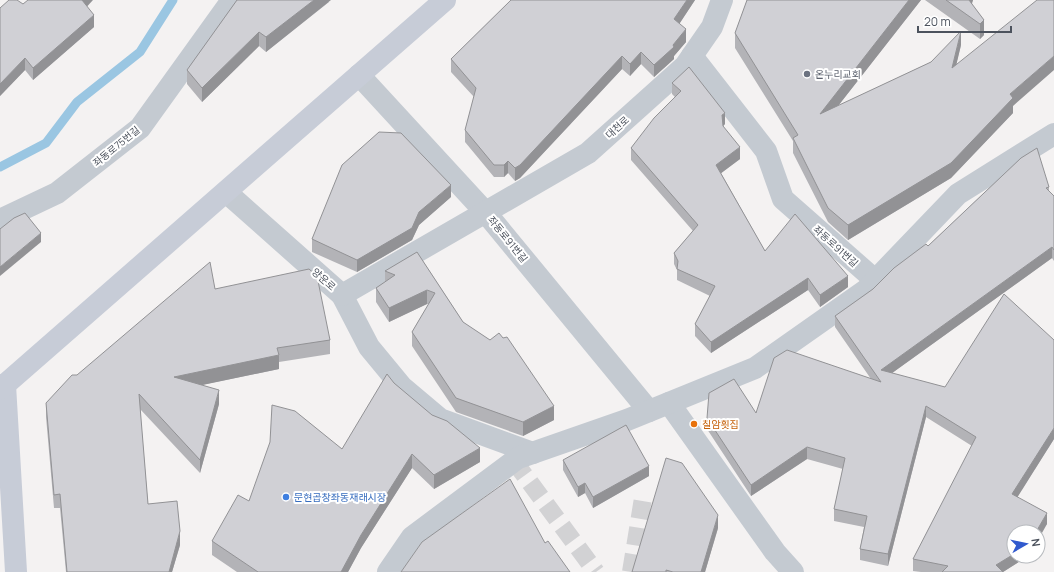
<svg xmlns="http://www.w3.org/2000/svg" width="1054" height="572" font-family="Manrope,'Noto Sans KR',sans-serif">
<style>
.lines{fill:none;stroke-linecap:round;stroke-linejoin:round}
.stream{stroke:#9ac6e2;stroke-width:9}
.pedestrian-tunnel{stroke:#d2d2d4;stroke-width:18;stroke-dasharray:18 9;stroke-linecap:butt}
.minor{stroke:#c4cad1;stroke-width:22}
.secondary{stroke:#c7ccd7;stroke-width:22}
.wall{fill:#b3b3b7}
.shaded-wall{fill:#929295}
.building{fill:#d0d0d5;stroke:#929295}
.worship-dot{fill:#6b7280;stroke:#fff;stroke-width:1.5}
.food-dot{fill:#e8710a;stroke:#fff;stroke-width:1.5}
.shop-dot{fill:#3f7fe0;stroke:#fff;stroke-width:1.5}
.labels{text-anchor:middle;stroke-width:4;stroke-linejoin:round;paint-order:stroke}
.worship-label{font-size:10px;fill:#5b616d;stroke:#fff;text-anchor:start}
.street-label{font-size:10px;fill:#4c525d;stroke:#fff}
.food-label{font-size:10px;fill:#c56008;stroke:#fff;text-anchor:start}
.shop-label{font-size:10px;fill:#366cbe;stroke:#fff;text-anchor:start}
</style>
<rect width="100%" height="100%" fill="#f4f2f2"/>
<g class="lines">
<polyline class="stream" points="0,167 46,143 77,102 140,52 173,0"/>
<g class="pedestrian-tunnel">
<polyline points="514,461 596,572"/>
<polyline points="631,572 644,492"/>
</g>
<g class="minor">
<polyline points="692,56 766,151 783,199 875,280"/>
<polyline points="359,75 486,213 649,411"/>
<polyline points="226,192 342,295 369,347 402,387 440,419 533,453"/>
<polyline points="0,220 57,193 140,128 232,0"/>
<polyline points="342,295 588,153 685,66 712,27 722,0"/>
<polyline points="669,403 775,552 793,572"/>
<polyline points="388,572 412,537 518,458 627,420 755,368 866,290 958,194 1054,134"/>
</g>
<g class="secondary">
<polyline points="0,385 5,385 16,572"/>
<polyline points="0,389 445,0"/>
</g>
</g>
<g class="wall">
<polygon points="237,0 329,2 266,52 259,46 202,102 187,84 187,70"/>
<polygon points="511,0 695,0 679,24 686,42 674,56 674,59 654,77 641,64 630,76 622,69 520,178 515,181 508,173 504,177 494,177 465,142 465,130 474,97 451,72 451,59"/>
<polygon points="747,0 921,0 838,106 931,62 961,45 956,65 1013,106 1013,113 951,178 848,240 828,222 793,153 793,141 735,48 735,33"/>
<polygon points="925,0 973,0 971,4 984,20 984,35 980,39"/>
<polygon points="87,6 94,27 33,80 25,70 0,96 0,8"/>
<polygon points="672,83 725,124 723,126 740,159 721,173 765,251 848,287 820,307 808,290 711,353 695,336 695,324 710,296 677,280 677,270 674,264 674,253 693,231 631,160 631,148 675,97 672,94"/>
<polygon points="1021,158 1049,187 1049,191 1054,197 1054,261 1052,258 892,373 1054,439 1017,497 1047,524 1014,556 1028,556 1003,572 921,572 913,571 913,559 972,446 926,417 888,566 860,560 860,549 864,527 834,521 834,509 843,469 807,459 751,496 707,429 707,418 756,413 871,379 835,327 835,316 873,289 928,246"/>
<polygon points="451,197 419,225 412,240 357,272 312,252 312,239"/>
<polygon points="417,252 463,322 554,420 523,436 456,412 412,346 412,332 429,304 427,304 389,322 376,302 376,288 385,282 385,271"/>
<polygon points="215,289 330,340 330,354 279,362 279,369 201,385 219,404 200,473 140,409 148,504 180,545 172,572 66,572 60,508 54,508 46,417 46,403 77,375"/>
<polygon points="394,383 480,462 434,489 412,468 361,548 348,572 237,572 212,555 212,541 249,501 342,449"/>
<polygon points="563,460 649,476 593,508 585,493 578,497 563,470"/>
<polygon points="718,528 705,572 632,572"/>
</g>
<g class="shaded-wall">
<polygon points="82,0 93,0 82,12"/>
<polygon points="314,0 331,0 266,52 266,37"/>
<polygon points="687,0 695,0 674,32 674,19"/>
<polygon points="909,0 921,0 820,129 820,114"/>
<polygon points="969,0 973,0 969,15"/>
<polygon points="94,15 94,27 33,80 33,68"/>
<polygon points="984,20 984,35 980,39 980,24"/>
<polygon points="686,29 686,42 674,56 674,59 654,77 654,65 673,45"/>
<polygon points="961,31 961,45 952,83 952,68"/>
<polygon points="259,32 259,46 202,102 202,88"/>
<polygon points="641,52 641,64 630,76 630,64"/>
<polygon points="622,56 622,69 520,178 515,181 515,168"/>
<polygon points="1054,56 1054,70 1013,106 1013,113 951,178 848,240 848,225 1010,94"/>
<polygon points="25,58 25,70 0,96 0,84"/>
<polygon points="725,113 725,124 722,127 722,115"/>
<polygon points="740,147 740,159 716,177 716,165"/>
<polygon points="508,161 508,173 504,177 504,165"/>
<polygon points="451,185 451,197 419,225 412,240 357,272 357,260 419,212"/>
<polygon points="41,233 41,242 0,276 0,267"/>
<polygon points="1052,247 1052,258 881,381 881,370"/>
<polygon points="848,276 848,287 820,307 820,295"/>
<polygon points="808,278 808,290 711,353 711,342"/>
<polygon points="427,290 427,304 389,322 389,308"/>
<polygon points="279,355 279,369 174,391 174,377"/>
<polygon points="219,390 219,404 200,473 200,460"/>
<polygon points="554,406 554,420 523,436 523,422"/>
<polygon points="926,406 926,417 888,566 888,554"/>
<polygon points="1054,428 1054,439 1012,506 1012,494"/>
<polygon points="807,447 807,459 751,496 751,485"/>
<polygon points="480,448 480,462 434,489 434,475"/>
<polygon points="412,454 412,468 361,548 348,572 341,572 361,535"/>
<polygon points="649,466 649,476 593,508 593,497"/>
<polygon points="585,483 585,493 578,497 578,487"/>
<polygon points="1047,513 1047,524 1038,540 1038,532 1036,532"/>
<polygon points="718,515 718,528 705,572 701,572"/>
<polygon points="180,531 180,545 172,572 169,572"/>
<polygon points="1014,554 1014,556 1028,556 1003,572 996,565"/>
</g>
<g class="building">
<polygon points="9,0 17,0 23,4 28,0 82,0 94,15 33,68 25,58 0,84 0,8"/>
<polygon points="237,0 314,0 266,37 259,32 202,88 187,70"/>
<polygon points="511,0 687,0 674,19 686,29 673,45 674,47 654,65 641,52 630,64 622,56 520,165 515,168 508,161 504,165 494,165 465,130 476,88 451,59"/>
<polygon points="747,0 909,0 820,114 931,62 961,31 952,68 1037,0 1054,0 1054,56 1010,94 1013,98 951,163 848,225 828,208 793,138 798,135 735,33"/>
<polygon points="946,0 969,0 984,20 980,24"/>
<polygon points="689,67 725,113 722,115 723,126 740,147 716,165 765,251 795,214 848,276 820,295 808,278 711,342 695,324 715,286 677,269 678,261 674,253 698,225 631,148 654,118 681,91 672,83"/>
<polygon points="379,132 401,133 451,185 419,212 412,228 357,260 312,239 342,165"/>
<polygon points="1037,148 1049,187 1046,188 1054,196 1054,250 1052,247 881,370 945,387 1004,294 1054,340 1054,428 1012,494 1047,513 1036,532 1014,532 1014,554 996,565 1003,572 942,572 948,566 913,559 976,437 926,406 888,554 860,549 867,516 834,509 845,458 807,447 751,485 707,418 709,393 734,379 756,413 774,358 787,350 881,382 835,316 873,289 894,268 926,244 928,246 1021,158"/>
<polygon points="25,213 41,233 0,267 0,229 14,218"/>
<polygon points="417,252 463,322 490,340 499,333 503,338 507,337 554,406 523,422 456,398 412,332 435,293 427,290 389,308 376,288 395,275 385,271"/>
<polygon points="210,262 215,289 309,269 317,276 330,340 277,348 279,355 174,377 219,390 200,460 139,394 148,504 177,501 180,531 169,572 67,572 60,494 54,495 46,403 72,375 77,375"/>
<polygon points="387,374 394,383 432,415 447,421 480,448 434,475 412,454 361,535 341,572 258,572 212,541 238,495 249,501 270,442 272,405 295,411 342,449"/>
<polygon points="626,425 649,466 593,497 585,483 578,487 563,460"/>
<polygon points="666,458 682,463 718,515 701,572 673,572 666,570 666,572 632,572"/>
<polygon points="510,479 545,543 548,541 570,572 401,572 422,542"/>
</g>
<circle class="worship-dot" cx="807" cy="74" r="4"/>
<circle class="food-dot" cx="694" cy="424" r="4"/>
<circle class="shop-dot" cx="286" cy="497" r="4"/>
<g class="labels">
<g class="worship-label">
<text x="815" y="78">온누리교회</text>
</g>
<g class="street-label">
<text transform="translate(617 127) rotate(-42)" y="4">대천로</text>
<text transform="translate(116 146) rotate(-39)" y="4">좌동로75번길</text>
<text transform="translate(508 239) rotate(51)" y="4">좌동로91번길</text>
<text transform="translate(836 246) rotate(42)" y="4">좌동로91번길</text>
<text transform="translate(324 279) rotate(42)" y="4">양운로</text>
</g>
<g class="food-label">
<text x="702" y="428">칠암횟집</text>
</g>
<g class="shop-label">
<text x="294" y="501">문현곱창좌동재래시장</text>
</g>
</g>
<g transform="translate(1026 544) rotate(81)"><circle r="19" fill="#ffffff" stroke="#b7babe"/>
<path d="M0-3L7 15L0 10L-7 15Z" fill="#315ace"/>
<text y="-6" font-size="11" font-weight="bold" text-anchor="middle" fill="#4c525d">N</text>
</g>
<path d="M918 26v6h93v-6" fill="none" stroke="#4c525d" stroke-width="2"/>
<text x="924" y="26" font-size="12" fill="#4c525d" stroke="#ffffff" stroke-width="3" paint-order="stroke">20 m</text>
</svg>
